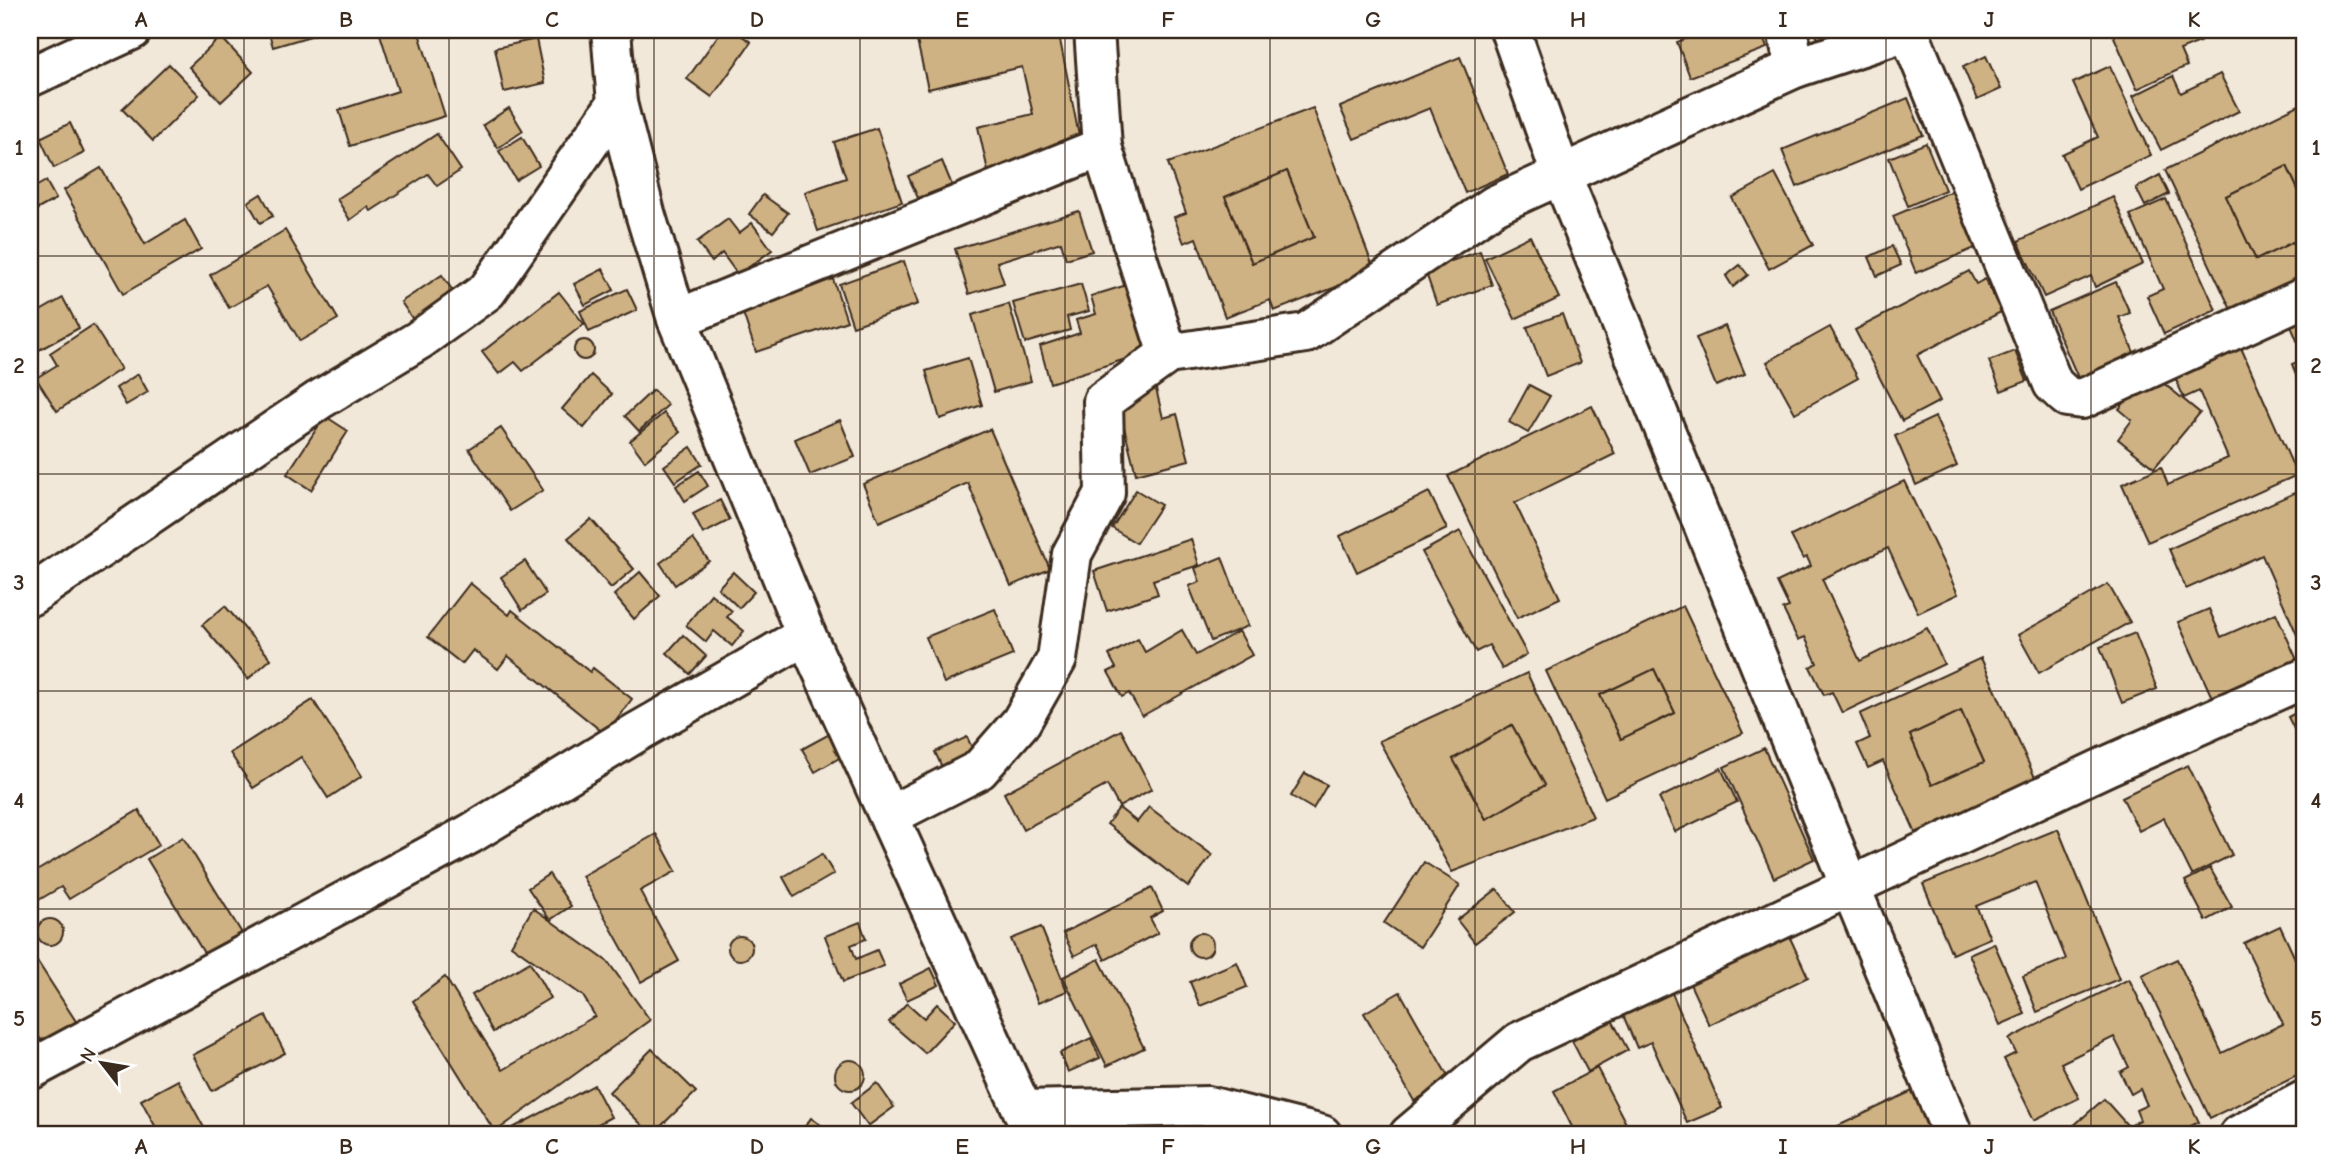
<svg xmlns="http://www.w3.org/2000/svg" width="2335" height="1165" font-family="'Comic Neue',sans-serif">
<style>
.building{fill:#cfb283;stroke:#3b2a1e;stroke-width:2;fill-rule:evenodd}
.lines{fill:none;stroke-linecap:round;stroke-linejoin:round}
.street-casing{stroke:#3b2a1e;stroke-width:44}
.street{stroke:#fff;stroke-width:38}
.grid{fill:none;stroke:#3b2a1e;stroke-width:2;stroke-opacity:0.55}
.neatline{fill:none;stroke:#3b2a1e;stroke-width:2.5}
.grid-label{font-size:23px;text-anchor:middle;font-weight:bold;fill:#3b2a1e}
</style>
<rect width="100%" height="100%" fill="#f1e8da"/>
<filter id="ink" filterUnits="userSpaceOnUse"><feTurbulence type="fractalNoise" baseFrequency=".0143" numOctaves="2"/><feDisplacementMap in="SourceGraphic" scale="14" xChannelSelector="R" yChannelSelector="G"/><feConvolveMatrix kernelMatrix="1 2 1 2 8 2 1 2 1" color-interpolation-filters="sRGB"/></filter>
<g filter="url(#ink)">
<g class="building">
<polygon points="268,30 313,30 314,35 273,47"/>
<polygon points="384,30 418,30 445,116 350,146 339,110 398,91 379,31"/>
<polygon points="722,30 733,30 751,42 712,97 687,79"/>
<polygon points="971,30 1058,30 1081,146 988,171 978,127 1033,114 1022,67 928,89 917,41"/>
<polygon points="1709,30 1760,30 1767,48 1690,77 1677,42"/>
<polygon points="1814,30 1844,30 1818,39"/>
<polygon points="2111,30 2195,30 2200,42 2180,50 2187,66 2137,89"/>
<polygon points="221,37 253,72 221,102 189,67"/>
<polygon points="536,39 545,83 504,92 495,48"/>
<polygon points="1986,56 2001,89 1977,100 1963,67"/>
<polygon points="1460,57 1508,174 1465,193 1430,108 1354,139 1340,107"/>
<polygon points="169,64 199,95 153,141 122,109"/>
<polygon points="2110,66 2151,155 2078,189 2062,154 2098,137 2073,83"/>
<polygon points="2220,74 2239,111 2161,150 2133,96 2173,76 2181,93"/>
<polygon points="1908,98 1923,135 1797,187 1782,150"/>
<polygon points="2305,102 2305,205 2287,166 2226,196 2256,260 2305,236 2305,280 2233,314 2165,170"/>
<polygon points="509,108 523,131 498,148 483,125"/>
<path d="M1313,108l62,164 -101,39 -4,-11 -45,17 -29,-79 -12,5 -10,-26 12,-4 -18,-50zM1287,171l27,66 -62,26 -27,-66z"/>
<polygon points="70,123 84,153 54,168 40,138"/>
<polygon points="877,128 902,202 818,231 805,192 846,178 834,142"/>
<polygon points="437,134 461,170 437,186 428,174 371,211 368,207 350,220 337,199"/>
<polygon points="522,137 539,166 516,180 499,151"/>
<polygon points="1926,143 1945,190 1908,206 1889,158"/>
<polygon points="942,161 952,185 918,198 908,176"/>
<polygon points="2287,166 2305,205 2305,236 2256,260 2226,196"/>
<polygon points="101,168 145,244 185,220 201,249 123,294 64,190"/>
<polygon points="1287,171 1314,237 1252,263 1225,197"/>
<polygon points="1775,174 1813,245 1769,269 1732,198"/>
<polygon points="2160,175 2169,194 2145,206 2136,188"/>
<polygon points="46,181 56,199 36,210 30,198 30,190"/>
<polygon points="1959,188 1982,245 1916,273 1893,216"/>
<polygon points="261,194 273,216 260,223 248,202"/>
<polygon points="763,195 788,213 773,232 749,214"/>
<polygon points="2113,197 2143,264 2095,287 2091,276 2044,297 2018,241"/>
<polygon points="2166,199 2216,310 2164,334 2147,296 2163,289 2130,215"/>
<polygon points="1079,211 1092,251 1066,259 1061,242 997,262 1004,283 969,294 955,249"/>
<polygon points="728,219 739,233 752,223 772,250 738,275 722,253 712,262 697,242"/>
<polygon points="285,230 338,319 300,341 267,286 229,308 210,275"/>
<polygon points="1530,236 1559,298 1515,319 1485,258"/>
<polygon points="1892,246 1901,265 1877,276 1869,257"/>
<polygon points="1480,251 1492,285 1437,305 1425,270"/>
<polygon points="904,261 918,304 853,326 839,284"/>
<polygon points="1740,265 1748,275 1733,287 1726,276"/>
<polygon points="603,269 614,290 585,305 574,284"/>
<polygon points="1969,271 1976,284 1985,279 2001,312 1917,355 1940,401 1902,421 1855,330"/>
<polygon points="442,275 455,294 414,321 401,302"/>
<polygon points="833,279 847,321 756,352 742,310"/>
<polygon points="2116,282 2130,313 2119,317 2138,362 2082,387 2049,311"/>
<polygon points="1081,284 1089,311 1067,317 1070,330 1025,343 1013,303"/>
<polygon points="1130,284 1151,351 1050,383 1040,346 1080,333 1076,320 1096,314 1091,296"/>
<polygon points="627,289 637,310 589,332 580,311"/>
<polygon points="559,292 584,324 523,371 515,362 499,374 482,352"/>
<polygon points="63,298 79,328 30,355 30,317"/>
<polygon points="1009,304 1031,381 994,392 972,315"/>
<polygon points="2305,306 2305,354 2303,355 2286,314"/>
<polygon points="1562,314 1580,363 1546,376 1527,327"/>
<polygon points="93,325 121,369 57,411 36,378 57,365 50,353"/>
<polygon points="1725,326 1745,374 1716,386 1696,338"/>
<polygon points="1830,327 1858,378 1795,413 1767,362"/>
<polygon points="2235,334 2297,475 2148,542 2122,484 2161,467 2168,485 2228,458 2199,391 2184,398 2169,364"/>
<circle cx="584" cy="350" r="10"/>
<polygon points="2015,351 2027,381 2001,391 1989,361"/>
<polygon points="968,358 982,405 940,419 926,371"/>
<polygon points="2305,359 2305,396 2304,397 2292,364"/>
<polygon points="2150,372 2200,413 2154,468 2118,439 2132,420 2119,409"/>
<polygon points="138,374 148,392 126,405 116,388"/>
<polygon points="591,375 612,394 584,428 562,409"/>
<polygon points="1529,385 1550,396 1528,433 1509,422"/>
<polygon points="1156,389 1163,418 1177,414 1189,460 1136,474 1117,399"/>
<polygon points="653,390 668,405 639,431 625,416"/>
<polygon points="1592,406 1615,454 1515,503 1560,598 1517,618 1448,476"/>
<polygon points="664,413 680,432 645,461 630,441"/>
<polygon points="325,416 348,431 311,490 287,474"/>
<polygon points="1935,417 1957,466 1916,485 1895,436"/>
<polygon points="840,420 855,457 810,475 795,439"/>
<polygon points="501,428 543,490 510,511 469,449"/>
<polygon points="990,429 1050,569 1011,586 968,483 879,522 863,484"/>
<polygon points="691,447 702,464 675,482 664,466"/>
<polygon points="699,471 708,486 685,501 676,486"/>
<polygon points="1904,481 1958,594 1918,613 1888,548 1822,579 1860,661 1927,628 1944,664 1842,713 1832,692 1824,695 1810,667 1817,663 1805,637 1798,640 1783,609 1789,607 1777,582 1811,566 1807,557 1803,559 1791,536"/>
<polygon points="1136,490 1161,505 1136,543 1112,528"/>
<polygon points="2301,490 2305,498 2305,653 2262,555 2186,589 2169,549"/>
<polygon points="1429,492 1447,529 1357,572 1340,536"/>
<polygon points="720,500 730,520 703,534 693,514"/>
<polygon points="591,519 634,569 611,588 568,538"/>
<polygon points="1460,531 1527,654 1502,669 1489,645 1476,652 1422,552"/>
<polygon points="693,539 709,561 675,585 660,563"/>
<polygon points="1191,539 1199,565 1153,580 1158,594 1107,611 1094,571"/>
<polygon points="1222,557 1248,626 1211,641 1189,586 1200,582 1195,568"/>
<polygon points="525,561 546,594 522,610 501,577"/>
<polygon points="640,572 660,596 634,619 614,595"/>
<polygon points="733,572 754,592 739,608 718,588"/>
<polygon points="470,583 509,615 512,610 590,672 593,668 632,699 605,734 508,656 498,669 473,650 462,664 428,637"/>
<polygon points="2108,584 2130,622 2039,673 2018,635"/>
<polygon points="711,594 732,611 727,617 744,631 732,646 714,631 706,642 686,625"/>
<polygon points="225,606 271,659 248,679 202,625"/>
<path d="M1683,606l60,127 -138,65 -59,-127zM1654,669l21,44 -54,26 -21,-44z"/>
<polygon points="995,609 1013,655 944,683 926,637"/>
<polygon points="2209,609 2221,637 2276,613 2302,671 2214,702 2178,622"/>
<polygon points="1182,630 1196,655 1239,631 1252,655 1142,716 1129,693 1122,697 1108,672 1116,668 1109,655 1138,639 1145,652"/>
<polygon points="2135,633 2157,689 2122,703 2100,647"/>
<polygon points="683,635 706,656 690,674 667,653"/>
<path d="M1981,658l56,124 -119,56 -35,-77 -15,7 -11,-24 13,-6 -10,-24zM1961,711l23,51 -52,23 -22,-50z"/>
<polygon points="1654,669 1675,713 1621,739 1600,695"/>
<path d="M1527,673l66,144 -141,55 -73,-131zM1512,725l33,60 -59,34 -33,-60z"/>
<polygon points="313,700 362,776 328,798 301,757 253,788 230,753"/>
<polygon points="2305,708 2305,751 2288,717"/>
<polygon points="1961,711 1984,762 1932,785 1910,735"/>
<polygon points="1512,725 1545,785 1486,819 1453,759"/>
<polygon points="1121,730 1152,789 1119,807 1107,785 1023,830 1004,793"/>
<polygon points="835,731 848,753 815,772 802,749"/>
<polygon points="967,737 978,761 946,776 935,752"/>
<polygon points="1764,748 1814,859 1774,878 1724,767"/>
<polygon points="2188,765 2232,855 2192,875 2164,818 2139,831 2122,797"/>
<polygon points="1721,768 1737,802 1675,832 1659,798"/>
<polygon points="1305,773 1327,785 1313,809 1291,796"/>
<polygon points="1149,807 1212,855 1188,887 1107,824 1119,808 1137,822"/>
<polygon points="139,810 159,845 69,899 61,887 30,905 30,875"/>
<polygon points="2058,829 2119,979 2037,1012 2023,976 2066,959 2035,882 1976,906 1990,938 1952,954 1923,884"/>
<polygon points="656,834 676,871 640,891 679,961 641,982 582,876"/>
<polygon points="183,837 243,935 207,958 147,859"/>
<polygon points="822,854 834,874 794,897 783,877"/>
<polygon points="1424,862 1460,885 1420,947 1384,923"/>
<polygon points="2210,868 2232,907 2206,921 2185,881"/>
<polygon points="549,874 571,906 550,920 528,888"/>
<polygon points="1152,888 1163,911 1150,918 1158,933 1105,960 1097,944 1074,956 1063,933"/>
<polygon points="1497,889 1515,912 1475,943 1457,920"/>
<polygon points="533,908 608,962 650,1020 495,1132 413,1001 445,977 503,1070 595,1016 583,996 511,945"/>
<circle cx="50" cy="932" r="13"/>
<polygon points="860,922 866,939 851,945 856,959 877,950 884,966 843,982 825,936"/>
<polygon points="2280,926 2305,980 2305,1072 2210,1118 2142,975 2177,959 2222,1053 2283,1024 2244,943"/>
<polygon points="1041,927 1067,991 1038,1003 1011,939"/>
<polygon points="1786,929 1808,977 1709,1025 1690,984 1764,948"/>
<circle cx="1201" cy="945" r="12"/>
<circle cx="740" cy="948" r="12"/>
<polygon points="1994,943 2025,1014 2000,1025 1969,954"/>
<polygon points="32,953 79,1026 46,1048 30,1023 30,955"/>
<polygon points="1099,959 1144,1048 1107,1066 1063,977"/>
<polygon points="530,962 550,998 493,1032 472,995"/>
<polygon points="1237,962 1247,987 1200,1006 1190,982"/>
<polygon points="931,968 939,985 907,1000 899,984"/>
<polygon points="2129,979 2199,1122 2173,1135 2139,1135 2133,1124 2140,1120 2136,1110 2147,1105 2140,1089 2131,1094 2120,1072 2129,1067 2114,1037 2061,1063 2079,1098 2034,1120 2004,1059 2016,1053 2009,1039"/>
<polygon points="1400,992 1450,1080 1414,1101 1364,1013"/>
<polygon points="1672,993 1722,1108 1687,1123 1651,1042 1637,1048 1623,1015"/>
<polygon points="907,1003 924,1018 937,1004 955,1021 925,1053 889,1022"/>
<polygon points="266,1016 285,1053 212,1091 193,1055"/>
<polygon points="1612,1020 1628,1050 1588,1072 1572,1041"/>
<polygon points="1091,1038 1100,1058 1068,1072 1060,1053"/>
<polygon points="652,1049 696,1092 652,1135 609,1092"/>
<circle cx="850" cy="1075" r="15"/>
<polygon points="1597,1068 1632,1135 1576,1135 1554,1091"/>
<polygon points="178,1080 208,1135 160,1135 141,1100"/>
<polygon points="877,1083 894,1107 868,1126 851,1103"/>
<polygon points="594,1085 611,1117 578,1135 511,1135 509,1130"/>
<polygon points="1912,1091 1933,1135 1819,1135"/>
<polygon points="2104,1099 2136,1135 2063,1135"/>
<polygon points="811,1118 835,1135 799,1135"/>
<polygon points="38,1123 55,1135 30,1135"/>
</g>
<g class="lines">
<g class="street-casing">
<g id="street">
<polyline points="611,30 617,103 645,213 677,319 806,635 1034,1135"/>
<polyline points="1094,30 1102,147 1168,354"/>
<polyline points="1510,30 1561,174 1850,886 1953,1135"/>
<polyline points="1787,30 1795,68"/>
<polyline points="1908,30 2053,384 2067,397 2082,399 2305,297"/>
<polyline points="30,77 132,30"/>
<polyline points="677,319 1102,147"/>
<polyline points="30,596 319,400 419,340 487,291 617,103"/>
<polyline points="889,816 979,770 1021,722 1057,659 1072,554 1105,493 1103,401 1168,354 1306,333 1495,205 1795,68 1910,30"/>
<polyline points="30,1070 470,834 634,734 806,635"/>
<polyline points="1023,1110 1208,1106 1322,1135"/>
<polyline points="1409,1135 1519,1042 2107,766 2305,678"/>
<polyline points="2239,1135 2305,1100"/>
</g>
</g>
<use href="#street" class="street"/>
</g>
</g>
<path class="grid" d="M244,30v1105M449,30v1105M654,30v1105M860,30v1105M1065,30v1105M1270,30v1105M1475,30v1105M1681,30v1105M1886,30v1105M2091,30v1105M30,256h2275M30,474h2275M30,691h2275M30,909h2275"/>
<rect width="2335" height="1165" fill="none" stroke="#fff" stroke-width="77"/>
<g transform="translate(102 1063) rotate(301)" stroke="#ffffff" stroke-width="5" paint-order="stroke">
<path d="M0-5L12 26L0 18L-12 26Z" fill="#3b2a1e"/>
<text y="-10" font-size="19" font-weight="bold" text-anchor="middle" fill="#3b2a1e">N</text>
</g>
<rect x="38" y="38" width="2258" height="1088" class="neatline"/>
<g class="grid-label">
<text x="141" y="27">A</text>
<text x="346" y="27">B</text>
<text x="552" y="27">C</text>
<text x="757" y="27">D</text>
<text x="962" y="27">E</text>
<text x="1168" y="27">F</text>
<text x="1373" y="27">G</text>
<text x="1578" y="27">H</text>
<text x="1783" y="27">I</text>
<text x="1989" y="27">J</text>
<text x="2194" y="27">K</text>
<text x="19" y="155">1</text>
<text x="2316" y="155">1</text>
<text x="19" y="373">2</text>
<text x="2316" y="373">2</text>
<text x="19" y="590">3</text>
<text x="2316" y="590">3</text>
<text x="19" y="808">4</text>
<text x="2316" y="808">4</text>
<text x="19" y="1026">5</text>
<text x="2316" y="1026">5</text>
<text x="141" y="1154">A</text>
<text x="346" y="1154">B</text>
<text x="552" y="1154">C</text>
<text x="757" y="1154">D</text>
<text x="962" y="1154">E</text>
<text x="1168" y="1154">F</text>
<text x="1373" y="1154">G</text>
<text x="1578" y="1154">H</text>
<text x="1783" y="1154">I</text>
<text x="1989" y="1154">J</text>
<text x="2194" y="1154">K</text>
</g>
</svg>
